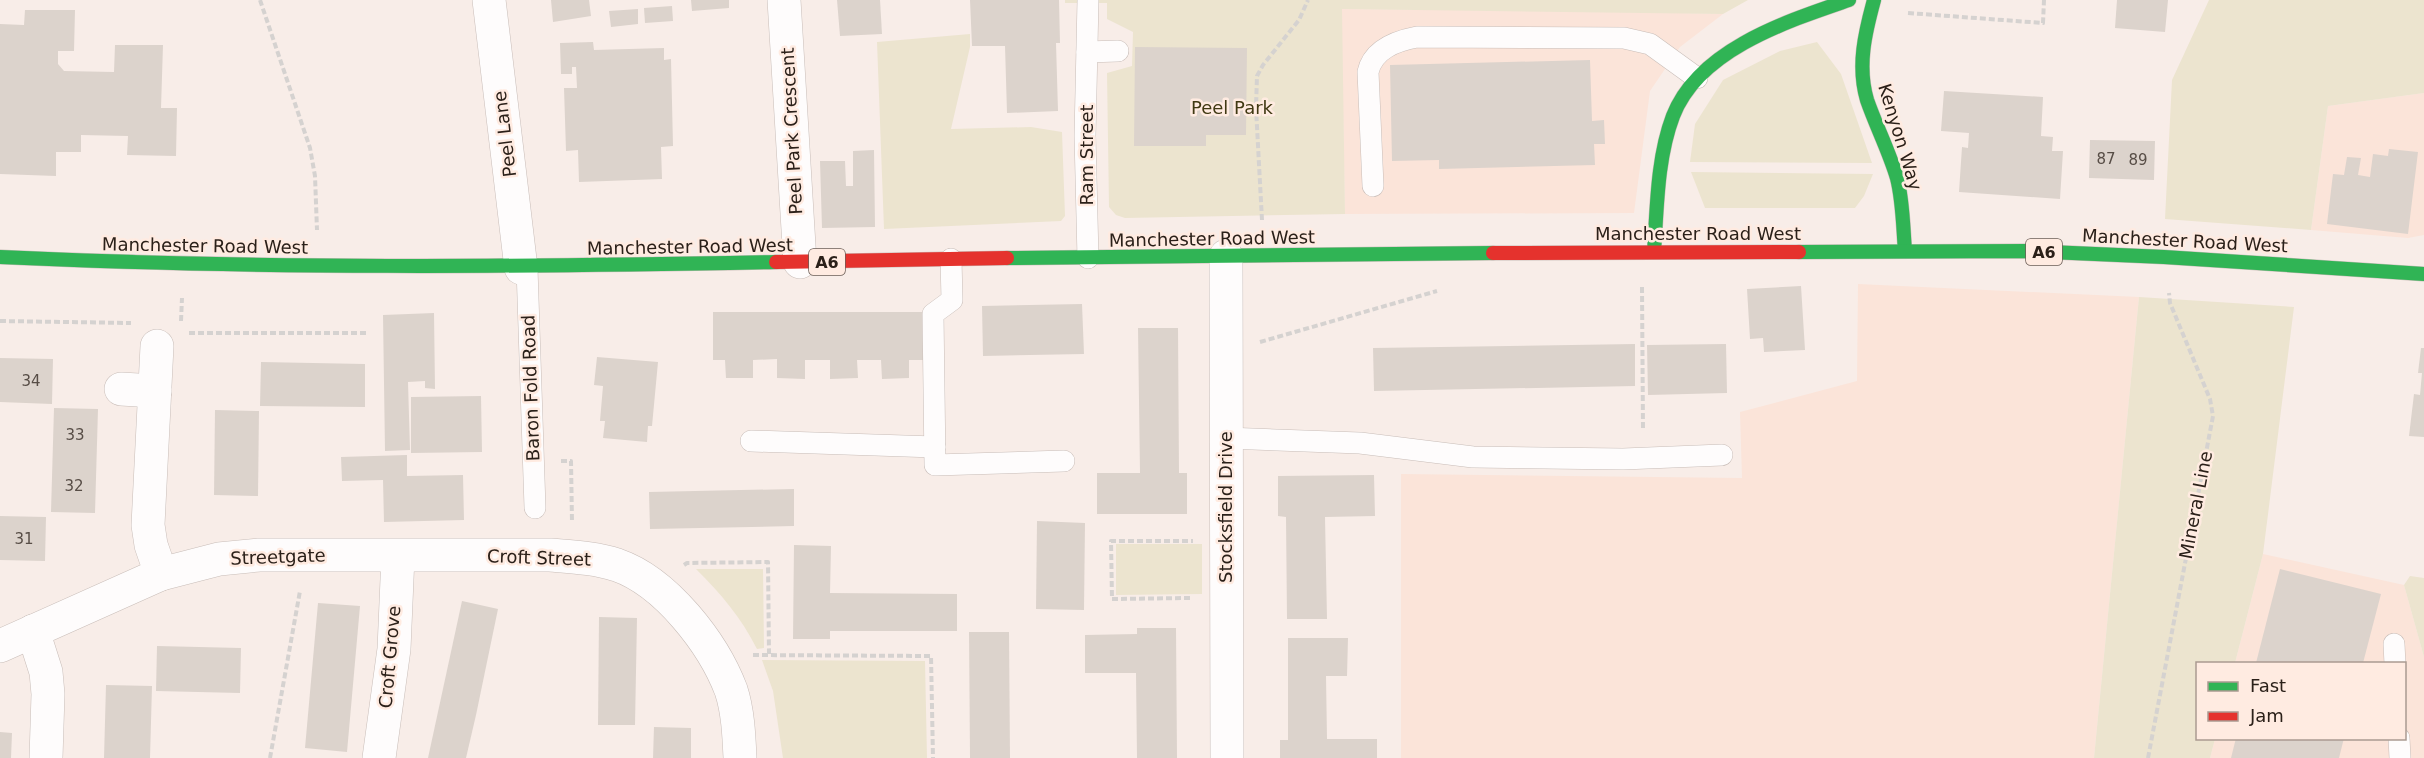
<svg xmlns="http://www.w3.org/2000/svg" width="2424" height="758" font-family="'DejaVu Sans',sans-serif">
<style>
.built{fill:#fbe4d9}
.green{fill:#ece4cf}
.building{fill:#dcd3cc}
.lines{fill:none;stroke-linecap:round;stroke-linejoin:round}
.lane-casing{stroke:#c8bdb8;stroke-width:22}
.street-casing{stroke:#c8bdb8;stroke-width:34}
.fast-casing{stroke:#c8bdb8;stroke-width:15}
.jam-casing{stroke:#c8bdb8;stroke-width:15}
.path{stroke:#d5d2d0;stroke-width:4;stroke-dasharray:6 3;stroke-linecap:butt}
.lane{stroke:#fefcfc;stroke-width:21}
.street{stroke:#fefcfc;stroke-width:33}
.fast{stroke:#30b455;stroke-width:14}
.jam{stroke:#e5322d;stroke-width:14}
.labels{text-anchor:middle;stroke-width:5;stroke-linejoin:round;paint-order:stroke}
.number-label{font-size:15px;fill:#574d46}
.shield{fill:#ffebe1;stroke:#6b5d55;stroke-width:1.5}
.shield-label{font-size:16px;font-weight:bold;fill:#2b2019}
.park-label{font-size:18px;fill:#403913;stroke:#ffebe1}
.street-label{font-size:18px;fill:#2b2019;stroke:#ffebe1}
</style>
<rect width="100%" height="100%" fill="#f8ede8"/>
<g class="built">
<polygon points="1341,9 1549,10 1723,14 1680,47 1650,91 1634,213 1345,214"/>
<polygon points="2424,93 2424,235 2408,238 2311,230 2328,106"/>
<polygon points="1858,284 2139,297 2094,758 1401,758 1401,474 1742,478 1740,412 1857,381"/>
<polygon points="2263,554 2404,585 2424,657 2424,758 2210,758 2215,739 2404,738 2404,664 2235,663"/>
</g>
<g class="green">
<polygon points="1065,0 1748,0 1723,14 1342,9 1345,214 1125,218 1116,215 1109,207 1107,73 1132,66 1133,32 1107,19 1107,3 1065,3"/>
<polygon points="2209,0 2424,0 2424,93 2328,106 2311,230 2165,219 2172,80"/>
<polygon points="970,34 970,47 951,129 1031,127 1062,132 1065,216 1061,221 884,229 877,42"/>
<polygon points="1817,42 1841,74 1872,163 1690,162 1695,124 1723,80 1780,51"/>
<polygon points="1691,172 1873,174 1864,196 1855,208 1705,208"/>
<polygon points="2139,297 2294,307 2263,554 2235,663 2198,664 2198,738 2215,739 2210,758 2094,758"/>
<polygon points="1116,544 1202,544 1202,594 1116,595"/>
<path d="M696,569h67l1,79 -7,1c-16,-32 -36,-55 -61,-80z"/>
<polygon points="2410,576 2424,578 2424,657 2404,585"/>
<polygon points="762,660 925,661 927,758 783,758 773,691"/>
</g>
<g class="building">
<polygon points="551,0 589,0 591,16 553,22"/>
<polygon points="691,0 729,0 729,8 692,11"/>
<polygon points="837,0 880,0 882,34 840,36"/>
<polygon points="970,0 1059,0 1060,43 1056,43 1058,111 1007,113 1005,46 972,46"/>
<polygon points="2117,0 2168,0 2165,32 2115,28"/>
<polygon points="672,6 673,21 645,23 644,8"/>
<polygon points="638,9 638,24 611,27 609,11"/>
<polygon points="25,10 75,10 74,51 58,51 58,64 64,71 114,72 115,45 163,45 161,108 177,108 176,156 127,155 128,136 81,135 81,152 56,152 56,176 0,174 0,24 24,25"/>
<polygon points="593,42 594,50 664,48 664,60 671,59 673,146 661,147 662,179 579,182 578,150 566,151 564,88 577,88 576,67 572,67 572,74 561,74 560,43"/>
<polygon points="1135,47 1247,48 1246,135 1206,135 1206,146 1134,146"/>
<polygon points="1590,60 1592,121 1604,120 1605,144 1594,144 1595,165 1439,169 1439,160 1392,161 1390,65"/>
<polygon points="1944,91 2043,97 2041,136 2053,137 2052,151 2063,151 2060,199 1959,192 1962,147 1968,148 1969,133 1941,131"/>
<polygon points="2090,140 2155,141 2154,180 2089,178"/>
<polygon points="2389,149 2418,152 2408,234 2327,224 2333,174 2344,175 2347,157 2361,158 2358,175 2370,177 2373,154 2388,156"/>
<polygon points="874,150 875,227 822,228 820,161 845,161 846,186 853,186 853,151"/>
<polygon points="1801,286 1805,350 1764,352 1763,338 1750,339 1747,289"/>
<polygon points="1082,304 1084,354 983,356 982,306"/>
<polygon points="713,312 922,312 923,360 909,360 909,378 882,379 881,360 857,360 858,378 830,379 830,360 805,360 805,379 777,378 777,359 753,360 753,378 726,378 725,360 713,360"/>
<polygon points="434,313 435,389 425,388 425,381 408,382 410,450 385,451 383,315"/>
<polygon points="1138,328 1178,328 1179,473 1187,473 1187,514 1097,514 1097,473 1140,473"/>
<polygon points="1635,344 1635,386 1374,391 1373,348"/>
<polygon points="1726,344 1727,393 1648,395 1647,345"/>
<polygon points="2421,348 2424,348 2424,437 2409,436 2414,394 2420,395 2422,373 2418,373"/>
<polygon points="597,357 658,362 652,426 648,426 647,442 603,438 605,421 600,421 603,386 594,385"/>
<polygon points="0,358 53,359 52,404 0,402"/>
<polygon points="261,362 365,364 365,407 260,406"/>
<polygon points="481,396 482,452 411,453 411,397"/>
<polygon points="54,408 98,409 95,513 51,512"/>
<polygon points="215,410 259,411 258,496 214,495"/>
<polygon points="407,455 407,476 463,475 464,520 384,522 383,480 342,481 341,457"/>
<polygon points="1374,475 1375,516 1325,517 1327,619 1287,619 1286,517 1278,516 1278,476"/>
<polygon points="794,489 794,526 650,529 649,492"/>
<polygon points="0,516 46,517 45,561 0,560"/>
<polygon points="1037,521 1085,523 1084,610 1036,609"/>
<polygon points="794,545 831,546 830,593 957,594 957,631 830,631 830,639 793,639"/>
<polygon points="2280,569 2381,594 2363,663 2256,663"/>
<polygon points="462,601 498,609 476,715 466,758 428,758"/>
<polygon points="318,603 360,606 347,752 305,748"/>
<polygon points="599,617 637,618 635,725 598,725"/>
<polygon points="1137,628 1176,628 1177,758 1137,758 1136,673 1085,673 1085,635 1137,634"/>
<polygon points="969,632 1009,632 1010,758 970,758"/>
<polygon points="1288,638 1348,638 1347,676 1326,676 1327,739 1377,739 1377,758 1280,758 1280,740 1288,740"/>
<polygon points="157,646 241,648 240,693 156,691"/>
<polygon points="106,685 152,686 150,758 104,758"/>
<polygon points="654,727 691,728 691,758 653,758"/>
<polygon points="0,732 12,733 11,758 0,758"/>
<polygon points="2236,738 2344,738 2339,758 2231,758"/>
</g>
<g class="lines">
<g class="lane-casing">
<g id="lane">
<polyline points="1087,52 1118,51"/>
<path d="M1373,186l-5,-114c5,-23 28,-31 49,-35l207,1 26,6 47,34"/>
<polyline points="1088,258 1085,136 1088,0"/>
<polyline points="951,259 952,300 933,314 935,465 1064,461"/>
<polyline points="527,268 535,508"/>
<polyline points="1226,438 1360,443 1473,457 1623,459 1722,455"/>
<polyline points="751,441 935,447"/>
<polyline points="2394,644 2395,664"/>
<polyline points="2399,738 2400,758"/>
</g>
</g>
<g class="street-casing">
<g id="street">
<polyline points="489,0 521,268"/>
<polyline points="784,0 800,262"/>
<polyline points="1226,256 1227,758"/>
<polyline points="121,389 155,391"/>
<path d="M161,574l58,-15 40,-4h291c23,2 45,3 67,10 49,17 96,78 114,125 7,21 8,46 9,68"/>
<polyline points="33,631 46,672 48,694 46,758"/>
<polyline points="0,646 161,574 151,545 148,525 157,346"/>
<polyline points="379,758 394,649 398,556"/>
</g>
</g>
<g class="fast-casing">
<g id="fast">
<path d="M1874,0c-9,33 -17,66 -7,100 9,26 22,51 30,78 6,23 6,49 8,73"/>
<path d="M1654,252c3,-44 3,-94 19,-136 26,-67 115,-95 176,-116"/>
<polyline points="1799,252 2027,251 2164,257 2424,274"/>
<path d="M0,257c259,12 517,10 776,5"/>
<polyline points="1007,258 1493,253"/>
</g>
</g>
<g class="jam-casing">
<g id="jam">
<polyline points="1493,253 1799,252"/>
<polyline points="776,262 1007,258"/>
</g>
</g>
<g class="path">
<polyline points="260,0 310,148 315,176 317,230"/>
<polyline points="1908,13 2043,23 2044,0"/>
<polyline points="1262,220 1256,108 1257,76 1263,65 1299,20 1308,0"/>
<polyline points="1642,287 1643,429"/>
<polyline points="0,321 131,323"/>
<polyline points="181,321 182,298"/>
<polyline points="189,333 366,333"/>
<polyline points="1260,342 1437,291"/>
<polyline points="561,461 571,461 572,522"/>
<polyline points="684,565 687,563 768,562 769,654"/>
<polyline points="1190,598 1112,599 1111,541 1193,541"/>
<polyline points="753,655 931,656 933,758"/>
<polyline points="270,758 300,591"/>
<polyline points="2148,758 2213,416 2210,399 2170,303 2169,293"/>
</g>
<use href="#lane" class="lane"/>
<use href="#street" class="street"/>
<use href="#fast" class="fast"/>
<use href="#jam" class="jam"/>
</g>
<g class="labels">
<g class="number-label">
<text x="2106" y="164">87</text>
<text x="2138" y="165">89</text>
<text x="31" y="386">34</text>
<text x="75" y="440">33</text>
<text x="74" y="491">32</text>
<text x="24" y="544">31</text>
</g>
<g class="shield">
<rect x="2026" y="239" width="36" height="26" rx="4.5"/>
<rect x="809" y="249" width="36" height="26" rx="4.5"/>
</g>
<g class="shield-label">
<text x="2044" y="258">A6</text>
<text x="827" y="268">A6</text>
</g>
<g class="park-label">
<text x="1232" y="114">Peel Park</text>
</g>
<g class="street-label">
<text transform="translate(792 131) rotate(-93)" y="6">Peel Park Crescent</text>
<text transform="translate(505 134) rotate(-97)" y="6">Peel Lane</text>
<text transform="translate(1900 137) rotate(73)" y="6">Kenyon Way</text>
<text transform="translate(1087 155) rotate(-90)" y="6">Ram Street</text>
<text x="1698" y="240">Manchester Road West</text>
<text transform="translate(1212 239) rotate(-1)" y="6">Manchester Road West</text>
<text transform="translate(2185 241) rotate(3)" y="6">Manchester Road West</text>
<text transform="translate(205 246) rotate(1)" y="6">Manchester Road West</text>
<text transform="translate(690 247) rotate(-1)" y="6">Manchester Road West</text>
<text transform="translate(531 388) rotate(-92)" y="6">Baron Fold Road</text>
<text transform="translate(2196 505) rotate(-79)" y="6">Mineral Line</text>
<text transform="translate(1226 507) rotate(-90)" y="6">Stocksfield Drive</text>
<text transform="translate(278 557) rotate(-2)" y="6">Streetgate</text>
<text transform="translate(539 558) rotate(2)" y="6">Croft Street</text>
<text transform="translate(390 657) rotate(-85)" y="6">Croft Grove</text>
</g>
</g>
<rect x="2196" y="662" width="210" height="78" fill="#ffebe1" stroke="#aa9a91" stroke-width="1.5"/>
<rect x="2208" y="682" width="30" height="9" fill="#30b455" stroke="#aa9a91" stroke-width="1.5"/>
<text x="2250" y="692" font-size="18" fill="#2b2019">Fast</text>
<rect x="2208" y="712" width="30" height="9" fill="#e5322d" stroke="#aa9a91" stroke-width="1.5"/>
<text x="2250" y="722" font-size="18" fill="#2b2019">Jam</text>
</svg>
